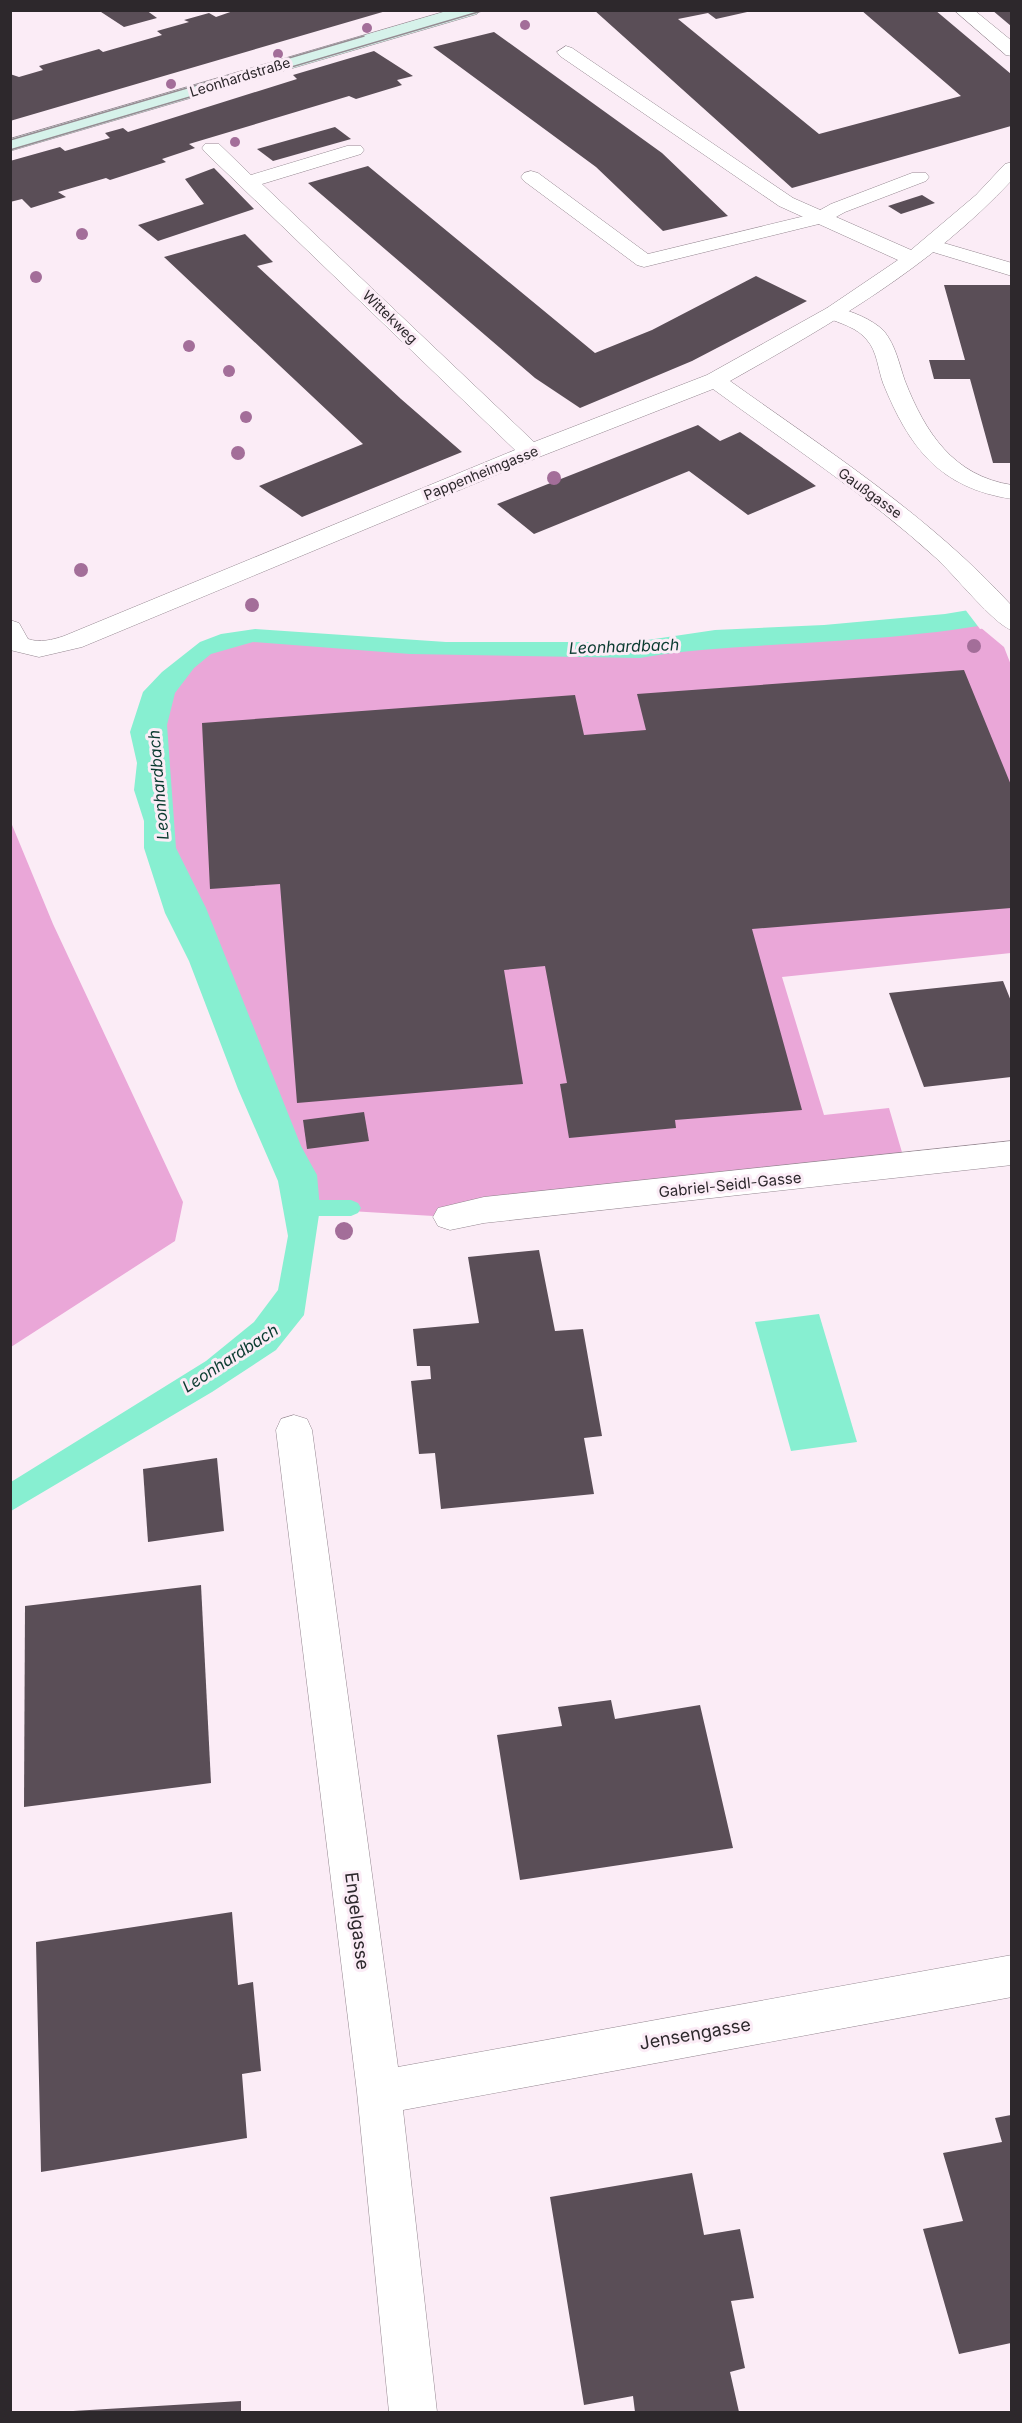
<svg xmlns="http://www.w3.org/2000/svg" width="1022" height="2423" font-family="Inter,sans-serif">
<style>
.green{fill:#eaa7d8}
.water{fill:#87efd1}
.pier{fill:#fbecf6}
.lines{fill:none;stroke-linecap:round;stroke-linejoin:round}
.stream{fill:#87efd1;fill-rule:evenodd}
.building{fill:#5a4e57}
.lane-casing{stroke:#948790;stroke-width:1}
.street-casing{stroke:#948790;stroke-width:1}
.secondary-casing{stroke:#948790;stroke-width:1}
.lane{fill:#fff;fill-rule:evenodd}
.street{fill:#fff;fill-rule:evenodd}
.secondary{fill:#d6f2ea;fill-rule:evenodd}
.tram{stroke:#958b92;stroke-width:1.5}
.tree{fill:#a36e99}
.labels{text-anchor:middle;stroke-width:6;stroke-linejoin:round;paint-order:stroke}
.far-street-label{font-size:14px;fill:#2d282c;stroke:#fbecf6}
.street-label{font-size:15px;fill:#2d282c;stroke:#fbecf6}
.water-label{font-size:16px;font-style:italic;fill:#0a3b30;stroke:#fbecf6}
.near-street-label{font-size:18px;fill:#2d282c;stroke:#fbecf6}
</style>
<rect width="100%" height="100%" fill="#fbecf6"/>
<g class="green">
<polygon points="968,617 1004,647 1011,665 1011,953 782,977 824,1115 889,1108 906,1166 450,1217 300,1208 164,851 165,692 197,655 254,637 627,648"/>
<polygon points="10,820 53,924 183,1202 175,1241 11,1347"/>
</g>
<g class="water">
<path d="M1011,603v17c-78,16 -160,20 -240,25 -44,3 -88,5 -131,13l-230,-4 -157,-12 -42,12 -17,14 -19,25 -8,32 9,123 30,60 95,238 16,29 3,33 -16,107 -28,35 -64,42 -201,119v-29l195,-121 48,-39 24,-32 10,-54 -10,-55 -40,-92 -49,-128 -24,-48 -21,-65v-27l-10,-31 3,-27 -7,-31 13,-40 19,-20 38,-30 21,-8 34,-5 191,13h188l81,-12 109,-5 121,-11z"/>
<polygon points="819,1314 857,1442 791,1451 755,1322"/>
</g>
<polygon class="pier" points="1012,600 1012,623 980,629 964,608"/>
<g class="lines">
<polygon class="stream" points="300,1200 351,1200 358,1203 361,1208 358,1213 351,1216 300,1216 293,1213 290,1208 293,1203"/>
</g>
<g class="building">
<polygon points="98,10 146,10 157,18 124,27"/>
<polygon points="236,10 386,11 10,121 10,74 19,77 43,70 39,66 99,49 103,52 162,35 157,31 189,22 184,20 209,13 216,17"/>
<polygon points="594,10 756,10 716,19 708,13 678,19 819,134 961,96 861,10 935,10 1011,74 1011,126 792,188"/>
<polygon points="992,10 1011,10 1011,26"/>
<polygon points="494,32 662,153 728,216 663,231 596,167 433,47"/>
<polygon points="374,51 413,76 397,80 402,85 356,99 349,96 189,144 195,148 162,159 166,162 110,180 106,178 58,192 66,197 31,208 22,199 10,202 10,161 60,147 65,151 110,138 105,133 123,128 128,132 297,79 293,75"/>
<polygon points="335,127 351,139 273,161 257,149"/>
<polygon points="368,166 595,353 652,330 756,276 807,301 692,361 580,408 535,378 308,183"/>
<polygon points="214,168 254,209 158,241 138,225 204,204 185,179"/>
<polygon points="922,195 935,203 901,214 888,206"/>
<polygon points="245,234 273,262 257,266 401,399 462,452 302,517 259,486 363,444 164,257"/>
<polygon points="944,285 1011,285 1011,463 993,463 970,379 934,379 929,360 965,360"/>
<polygon points="698,425 720,441 740,432 816,486 748,515 689,471 534,534 497,504"/>
<polygon points="964,670 1011,785 1011,908 752,929 802,1110 675,1120 676,1128 569,1138 560,1084 567,1083 545,966 504,970 523,1084 297,1103 280,884 210,889 202,723 575,695 584,735 646,730 637,694"/>
<polygon points="1003,981 1011,1001 1011,1077 924,1087 889,993"/>
<polygon points="364,1112 369,1141 307,1149 303,1120"/>
<polygon points="539,1250 555,1331 583,1329 602,1436 584,1438 594,1494 441,1509 435,1453 419,1454 411,1381 431,1379 430,1366 417,1366 413,1329 479,1323 468,1257"/>
<polygon points="217,1458 224,1531 148,1542 143,1469"/>
<polygon points="201,1585 211,1783 24,1807 25,1606"/>
<polygon points="611,1700 615,1719 700,1705 733,1848 520,1880 497,1735 562,1726 558,1707"/>
<polygon points="232,1912 238,1985 253,1982 261,2071 242,2074 247,2138 41,2172 36,1942"/>
<polygon points="1011,2115 1011,2343 959,2354 923,2229 963,2221 943,2153 1002,2142 995,2118"/>
<polygon points="692,2173 704,2235 740,2229 754,2298 731,2301 745,2368 730,2372 739,2412 635,2412 633,2396 584,2405 550,2197"/>
<polygon points="241,2401 241,2412 73,2412 73,2411"/>
</g>
<g class="lines">
<g class="lane-casing">
<g id="lane">
<polygon points="531,171 538,173 648,254 813,214 831,204 912,173 926,173 929,177 926,181 845,212 827,222 644,267 637,265 524,181 521,177 524,173"/>
<polygon points="930,239 1012,263 1012,276 923,249 920,245 923,241"/>
<path d="M835,307c16,4 37,12 49,24 12,15 15,33 21,50 20,51 48,95 107,104v14c-73,-11 -103,-52 -129,-116 -5,-14 -6,-32 -16,-43 -9,-12 -27,-17 -40,-22l-3,-5 3,-5z"/>
</g>
</g>
<g class="street-casing">
<g id="street">
<polygon points="954,10 974,10 1012,41 1012,56 1006,55"/>
<path d="M566,46l6,2 221,150 118,52 65,-55 29,-31 7,-2v18c-81,87 -179,143 -282,201 98,70 200,135 282,225v24c-17,-4 -60,-58 -76,-72 -69,-63 -148,-114 -223,-169l-174,68 -457,190 -43,10 -29,-7v-30l9,3 9,16c12,4 24,1 36,-3l451,-186 -310,-298 -3,-4 3,-4h14l32,31 96,-29h14l3,4 -3,4 -99,30 272,258 173,-67 120,-67 71,-48 -119,-54 -219,-150 -3,-4z"/>
<polygon points="1012,1141 1012,1165 484,1223 450,1230 438,1226 433,1217 438,1208 484,1197"/>
<polygon points="294,1415 307,1419 312,1430 398,2067 1012,1955 1012,1997 403,2110 437,2412 389,2412 357,2092 276,1430 281,1419"/>
</g>
</g>
<g class="secondary-casing">
<polygon id="secondary" points="450,10 480,10 477,14 10,151 10,139"/>
</g>
<use href="#lane" class="lane"/>
<use href="#street" class="street"/>
<use href="#secondary" class="secondary"/>
<g class="tram">
<polyline points="10,140 364,36"/>
<polyline points="10,150 485,10"/>
</g>
</g>
<g class="tree">
<circle cx="525" cy="25" r="5"/>
<circle cx="367" cy="28" r="5"/>
<circle cx="278" cy="54" r="5"/>
<circle cx="171" cy="84" r="5"/>
<circle cx="235" cy="142" r="5"/>
<circle cx="82" cy="234" r="6"/>
<circle cx="36" cy="277" r="6"/>
<circle cx="189" cy="346" r="6"/>
<circle cx="229" cy="371" r="6"/>
<circle cx="246" cy="417" r="6"/>
<circle cx="238" cy="453" r="7"/>
<circle cx="554" cy="478" r="7"/>
<circle cx="81" cy="570" r="7"/>
<circle cx="252" cy="605" r="7"/>
<circle cx="974" cy="646" r="7"/>
<circle cx="344" cy="1231" r="9"/>
</g>
<g class="labels">
<g class="far-street-label">
<text transform="translate(240 77) rotate(-17)" y="5">Leonhardstraße</text>
<text transform="translate(390 317) rotate(44)" y="5">Wittekweg</text>
<text transform="translate(481 473) rotate(-22)" y="5">Pappenheimgasse</text>
<text transform="translate(870 493) rotate(36)" y="5">Gaußgasse</text>
</g>
<g class="street-label">
<text transform="translate(730 1185) rotate(-6)" y="5">Gabriel-Seidl-Gasse</text>
</g>
<g class="water-label">
<text transform="translate(624 646) rotate(-2)" y="6">Leonhardbach</text>
<text transform="translate(158 785) rotate(-95)" y="6">Leonhardbach</text>
<text transform="translate(230 1358) rotate(-33)" y="6">Leonhardbach</text>
</g>
<g class="near-street-label">
<text transform="translate(357 1921) rotate(83)" y="6">Engelgasse</text>
<text transform="translate(695 2034) rotate(-10)" y="6">Jensengasse</text>
</g>
</g>
<rect width="1022" height="2423" fill="none" stroke="#2d282c" stroke-width="24"/>
</svg>
